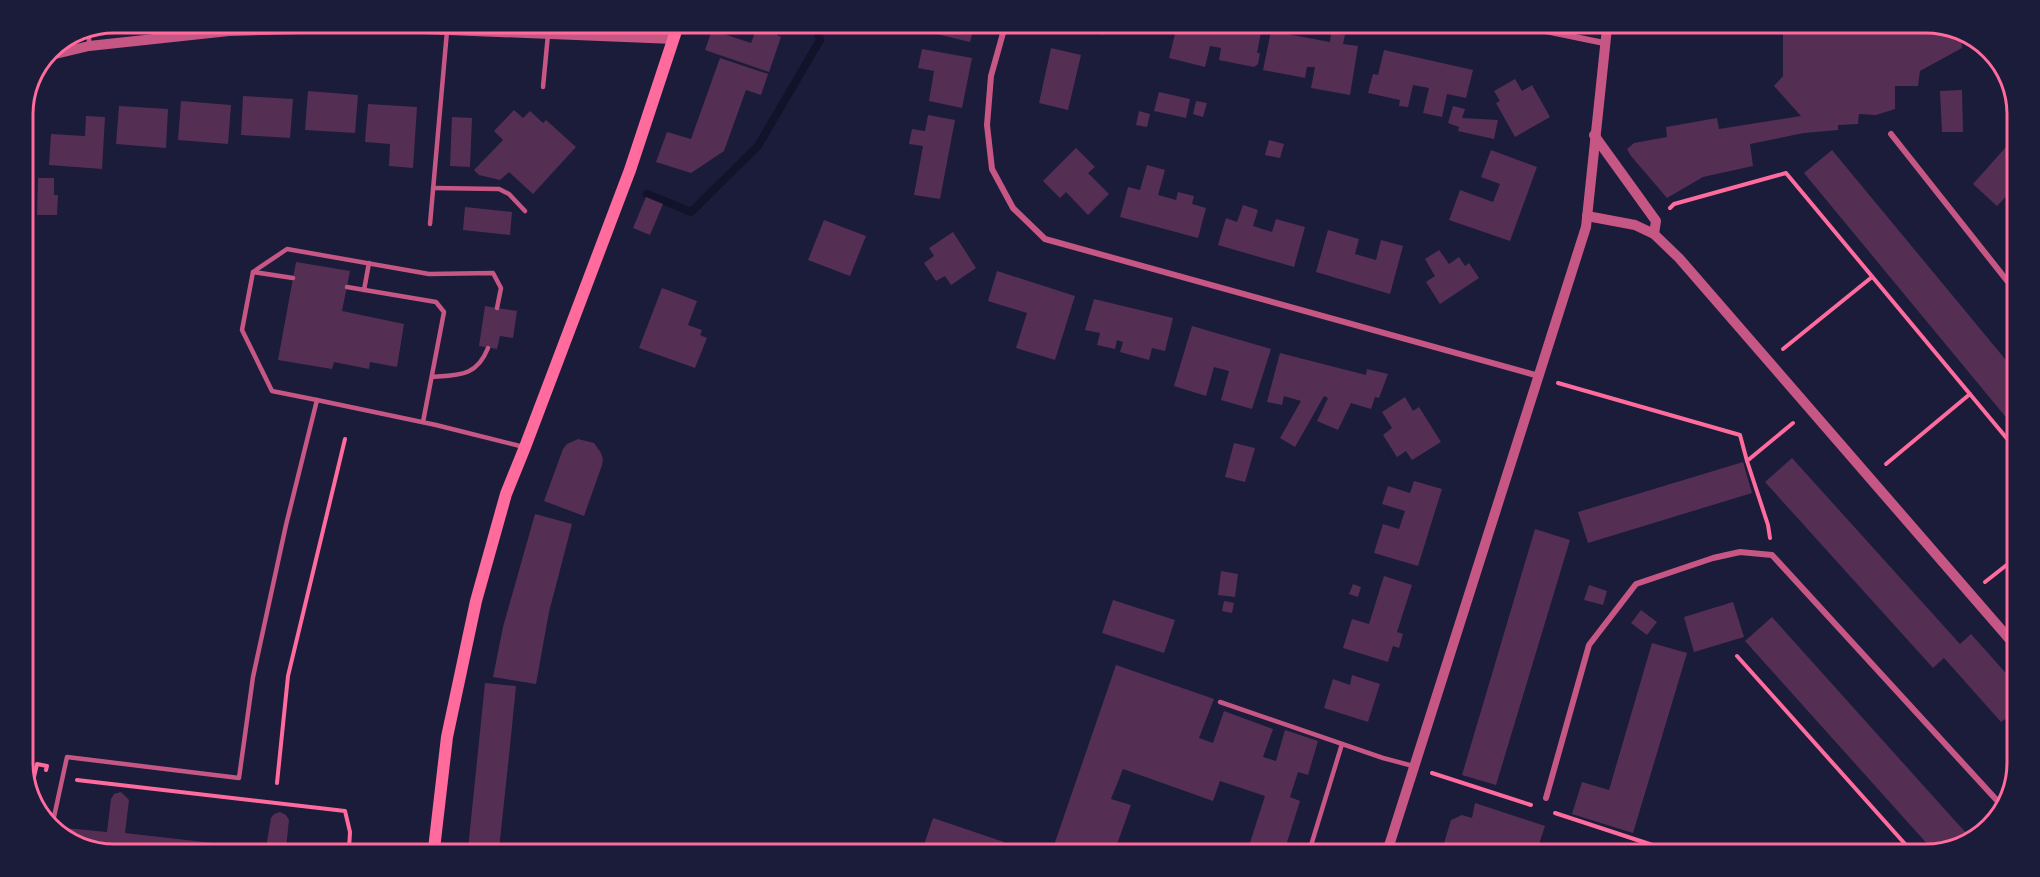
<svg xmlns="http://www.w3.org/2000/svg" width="2040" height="877" font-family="'Fira Sans',sans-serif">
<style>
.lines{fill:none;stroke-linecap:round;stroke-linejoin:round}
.stream{stroke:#12122b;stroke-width:8}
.building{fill:#542f53}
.path{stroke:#ff6b9d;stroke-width:4}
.service{stroke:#c65784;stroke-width:4.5}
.minor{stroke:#c65784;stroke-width:6}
.tertiary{stroke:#c65784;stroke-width:10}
.secondary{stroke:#ff6b9d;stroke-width:12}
.rim{fill:none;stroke:#ff6b9d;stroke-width:3}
</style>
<rect width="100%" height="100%" fill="#1b1b3a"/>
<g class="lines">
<polyline class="stream" points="647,194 691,212 758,146 820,40 817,25"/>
</g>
<g class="building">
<polygon points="758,25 780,25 777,35 781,37 769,72 705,50 712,30 751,43"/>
<polygon points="899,25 974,26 970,42"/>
<polygon points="1099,26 1124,26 1102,35"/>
<polygon points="1177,26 1262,27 1257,53 1260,53 1258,64 1254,67 1219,60 1221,48 1210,46 1205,67 1169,58"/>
<polygon points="1783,29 1961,29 1962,48 1920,71 1918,86 1895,86 1895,109 1876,115 1859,114 1858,124 1838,125 1838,130 1804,133 1750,144 1753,166 1703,177 1667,198 1631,156 1627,149 1634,143 1667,137 1666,127 1717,118 1719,129 1801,116 1774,86 1783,76"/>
<polygon points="1271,31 1330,42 1331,33 1345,35 1343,44 1358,46 1350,95 1311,88 1315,67 1307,67 1305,78 1263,70"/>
<polygon points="1051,48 1081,55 1068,110 1039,103"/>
<polygon points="922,49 972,58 962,108 929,101 934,71 918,68"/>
<polygon points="1384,50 1473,70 1466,98 1447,94 1442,117 1423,113 1429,88 1413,85 1408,107 1399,106 1400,100 1368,93 1373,74 1378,75"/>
<polygon points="720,58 768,74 761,95 746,90 724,151 691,173 656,162 667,132 691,139"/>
<polygon points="1515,79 1522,91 1532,85 1550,117 1515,137 1496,103 1500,101 1494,91"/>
<polygon points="1962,90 1963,132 1942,132 1940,91"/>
<polygon points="308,91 358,95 355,133 305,130"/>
<polygon points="1159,92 1190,99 1186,118 1154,111"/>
<polygon points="243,96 293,99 290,138 241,135"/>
<polygon points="181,101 231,105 228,144 178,140"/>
<polygon points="1196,101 1207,103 1203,117 1193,114"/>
<polygon points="368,104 417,107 413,168 389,166 390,144 365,142"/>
<polygon points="119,106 168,109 166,148 116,144"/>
<polygon points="1453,106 1465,109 1462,118 1498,120 1494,139 1458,131 1459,127 1448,123"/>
<polygon points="514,110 523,118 530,111 543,123 546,120 576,147 533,194 509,172 500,180 479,175 474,170 503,140 494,131"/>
<polygon points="1139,111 1150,114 1147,127 1136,125"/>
<polygon points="928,115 955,120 940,199 914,195 923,146 909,144 912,129 925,131"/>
<polygon points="86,116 105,117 102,169 49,165 51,134 85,136"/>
<polygon points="452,117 472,118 470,167 450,166"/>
<polygon points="2014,138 2017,141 2017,192 2013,189 1997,206 1973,184"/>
<polygon points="1269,140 1284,144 1280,158 1265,155"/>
<polygon points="1076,148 1095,167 1088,173 1109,194 1088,215 1066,192 1060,198 1043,181"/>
<polygon points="1491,150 1537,167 1510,241 1449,220 1460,190 1493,202 1500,184 1481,177"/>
<polygon points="1832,150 2015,371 2014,427 1804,173"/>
<polygon points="1147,165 1165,170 1158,195 1176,200 1178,192 1194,196 1192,204 1206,208 1198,238 1120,217 1128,187 1140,190"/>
<polygon points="38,178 54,178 54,195 58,195 57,215 37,215"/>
<polygon points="646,197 663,204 650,235 633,228"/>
<polygon points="1243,205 1258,210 1253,226 1272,232 1276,219 1305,227 1294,267 1218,245 1226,218 1237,222"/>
<polygon points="465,207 512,212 510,235 463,230"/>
<polygon points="824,220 866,236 850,276 808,260"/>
<polygon points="1328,230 1359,239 1355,254 1376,260 1381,240 1403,246 1390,294 1316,272"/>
<polygon points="953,232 976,268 951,285 945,276 936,281 924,263 934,256 929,248"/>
<polygon points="1439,250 1449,264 1459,257 1465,266 1469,263 1479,278 1440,304 1426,282 1435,276 1425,259"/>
<polygon points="296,262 350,271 342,311 404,324 397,367 370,362 369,369 334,362 332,369 278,360"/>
<polygon points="997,271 1075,296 1055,360 1016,348 1027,313 988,301"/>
<polygon points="662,288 697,301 688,325 702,330 700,335 707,338 695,368 639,348"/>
<polygon points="1094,299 1173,318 1165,351 1152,348 1149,360 1120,352 1123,342 1117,340 1115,349 1097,345 1100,333 1085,330"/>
<polygon points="485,306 517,311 513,338 500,336 497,349 479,346"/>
<polygon points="1192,326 1271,349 1252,409 1221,400 1229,371 1214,367 1206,396 1174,386"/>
<polygon points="1280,353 1366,375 1367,369 1388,374 1379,398 1375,397 1371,409 1351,403 1338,430 1317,421 1328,398 1324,396 1295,447 1280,438 1301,401 1284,396 1282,405 1267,402"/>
<polygon points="1405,397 1413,411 1419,407 1441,442 1412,460 1406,451 1397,457 1383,435 1392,428 1382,412"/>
<polygon points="578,439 594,443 601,453 603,459 602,465 584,516 544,501 563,449 567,444"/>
<polygon points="1234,443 1255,448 1245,482 1225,477"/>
<polygon points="1792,458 1960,644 1971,634 2012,680 2011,726 2005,719 2001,722 1944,658 1933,668 1765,482"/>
<polygon points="1743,462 1752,493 1588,543 1578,512"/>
<polygon points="1414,481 1442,489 1418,566 1374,553 1383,524 1399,529 1405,511 1382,504 1388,486 1410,493"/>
<polygon points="535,514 572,524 549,612 536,684 493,677 503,627"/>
<polygon points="1535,529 1570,540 1496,785 1462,775"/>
<polygon points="1221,571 1238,574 1235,597 1218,595"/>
<polygon points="1384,576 1412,585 1397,632 1403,634 1399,648 1393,646 1388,662 1343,648 1352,619 1369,624"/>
<polygon points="1353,584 1361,587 1358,597 1349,594"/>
<polygon points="1589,585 1607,591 1603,605 1584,600"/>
<polygon points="1113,600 1175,620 1164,653 1102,633"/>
<polygon points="1224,601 1234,603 1232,613 1222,611"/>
<polygon points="1733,602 1744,637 1694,652 1684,617"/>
<polygon points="1641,610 1657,622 1647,635 1631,623"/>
<polygon points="1772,617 1957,823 1973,840 1935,852 1930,847 1745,641"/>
<polygon points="1652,643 1687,653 1633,833 1572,814 1582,782 1609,790"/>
<polygon points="1116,665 1214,699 1199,738 1213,743 1224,711 1273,729 1263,757 1276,761 1285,730 1318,741 1308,775 1298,772 1290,797 1300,801 1284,852 1247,852 1265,796 1220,781 1213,801 1123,769 1111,799 1131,805 1115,850 1096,843 1094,851 1052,851"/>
<polygon points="1352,675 1380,684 1368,722 1324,708 1333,679 1350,685"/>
<polygon points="485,683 516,686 509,756 499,849 468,849"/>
<polygon points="121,792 129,800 125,833 248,847 248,848 79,848 55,829 55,827 107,832 111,799 114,794"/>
<polygon points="1475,803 1545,826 1539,844 1557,848 1555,853 1441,853 1451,820 1462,815 1472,818"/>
<polygon points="280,812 286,815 289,820 286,848 266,848 271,818 274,814"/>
<polygon points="933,818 1004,842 1001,851 922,851"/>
</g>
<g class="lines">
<g class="path">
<polyline points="1670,208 1674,204 1786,173 2014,447"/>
<polyline points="1783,349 1872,277"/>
<polyline points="1558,383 1740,435 1747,461"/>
<polyline points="1886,464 1970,394"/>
<polyline points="1770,538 1768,525 1747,461 1793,423"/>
<polyline points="1985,582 2013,560"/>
<polyline points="1737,656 1914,854"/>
<polyline points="1432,773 1531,805"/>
<polyline points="77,780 345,811 350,832 349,849"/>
<polyline points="277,783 288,676 345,439"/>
<polyline points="31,790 37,764 47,766 46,770"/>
<polyline points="1555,813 1680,854"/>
</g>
<g class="service">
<polyline points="89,46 89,33"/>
<polyline points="543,87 549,24"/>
<polyline points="433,188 499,189 509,194 525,211"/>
<polyline points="430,224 447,31"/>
<polyline points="253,272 293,278"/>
<polyline points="347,287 436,302 444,312 423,422"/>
<polyline points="364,290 369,263"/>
<path d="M432,377c28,-2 45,-1 56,-29"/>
<polyline points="317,400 272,391 242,330 253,272 287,249 429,274 493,273 501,288 497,308"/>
<polyline points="1220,702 1383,758 1413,766"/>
<polyline points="52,826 67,757 239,778 253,677 286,525 317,400 436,425 524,447"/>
<polyline points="1309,852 1342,744"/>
</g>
<g class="minor">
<polyline points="1005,26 991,76 987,125 992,169 1013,208 1045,239 1539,376"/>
<polyline points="1531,28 1604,43"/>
<polyline points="1891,134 2016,292"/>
<polyline points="1546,798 1589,645 1636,584 1713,558 1740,552 1772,555 2003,807"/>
</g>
<g class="tertiary">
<polyline points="47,56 89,46 229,31 374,27 674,39"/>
<polyline points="1594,135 1656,221 1654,234"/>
<polyline points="1587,216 1635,225 1654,234 1679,258 2012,642"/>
<polyline points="1387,852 1586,227 1607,28"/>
</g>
<polyline class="secondary" points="434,849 447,737 476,601 506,494 525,447 630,170 678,25"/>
</g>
<path d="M0 0H2040V877H0ZM114 33H1926A81 81 0 0 1 2007 114V763A81 81 0 0 1 1926 844H114A81 81 0 0 1 33 763V114A81 81 0 0 1 114 33Z" fill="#1b1b3a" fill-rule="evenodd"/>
<path class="rim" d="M114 33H1926A81 81 0 0 1 2007 114V763A81 81 0 0 1 1926 844H114A81 81 0 0 1 33 763V114A81 81 0 0 1 114 33Z"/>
</svg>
